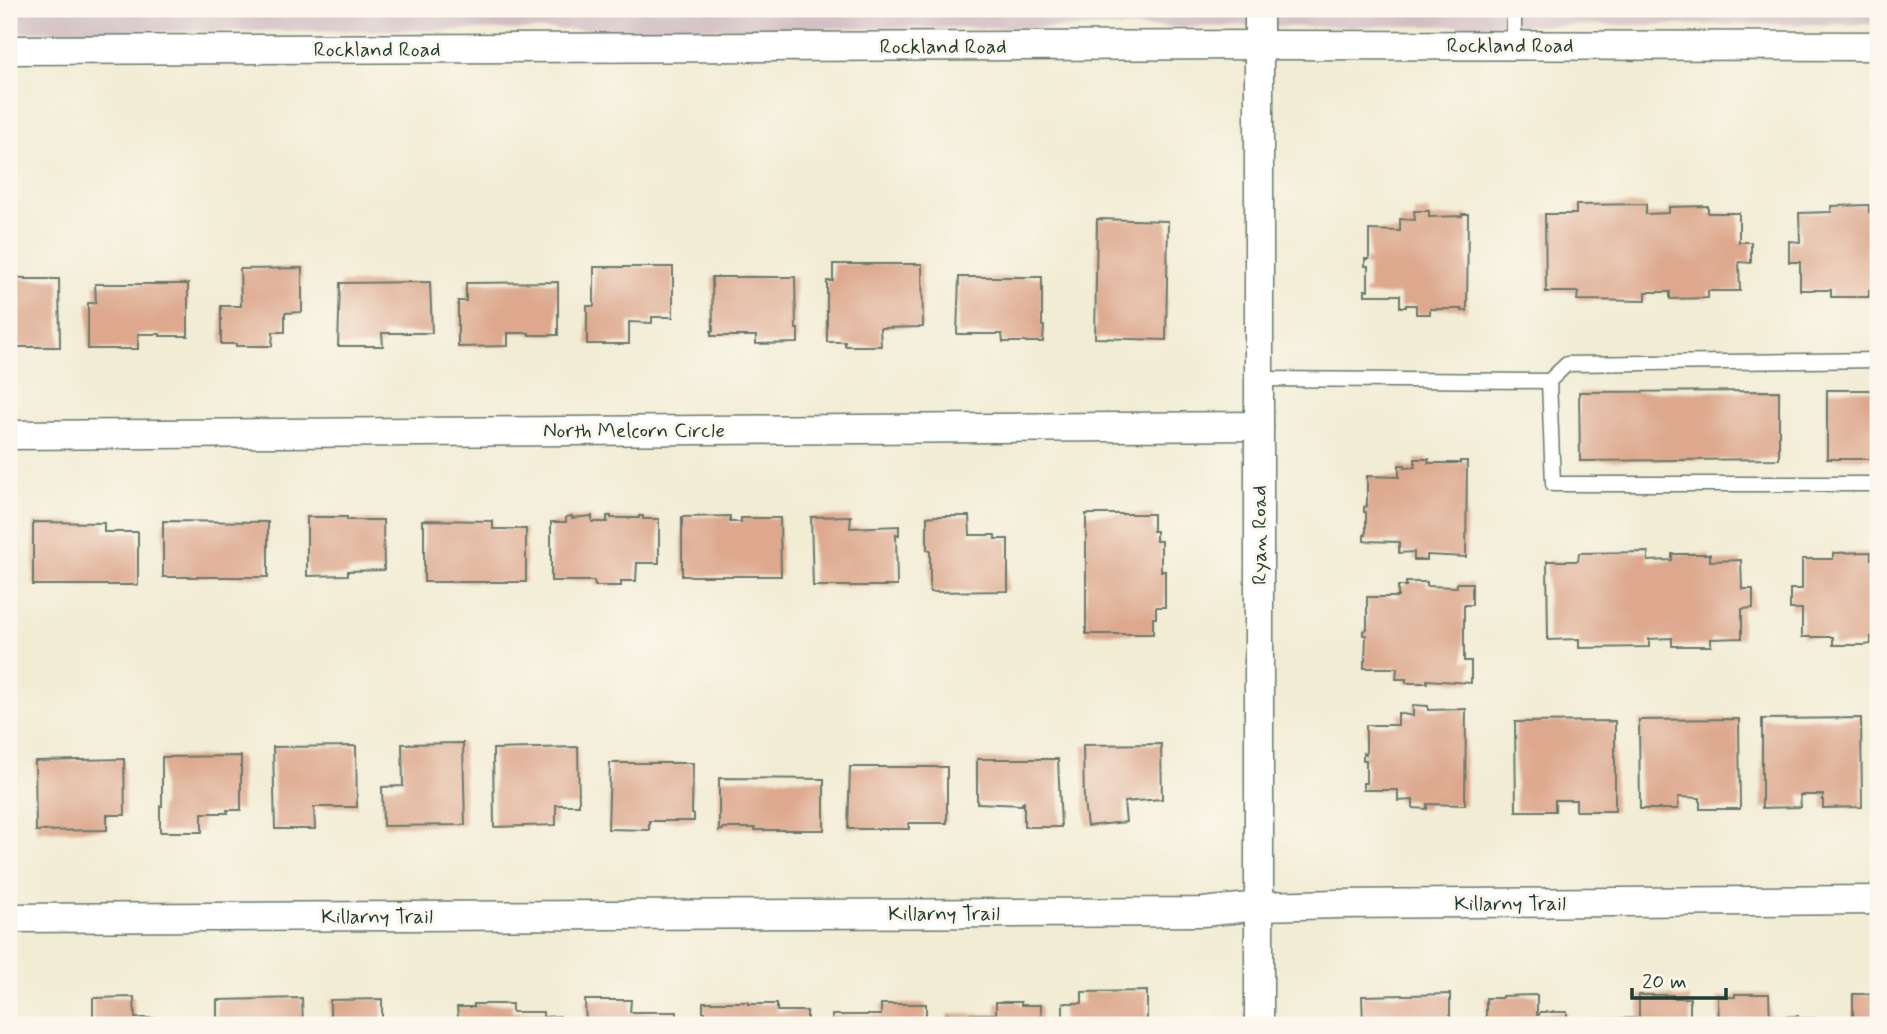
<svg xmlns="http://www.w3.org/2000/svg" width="1887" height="1034" font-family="Mynerve,sans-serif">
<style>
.industrial{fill:#d2bec3}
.building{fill:#dda88d}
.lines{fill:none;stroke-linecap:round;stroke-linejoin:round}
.service-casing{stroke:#697a6c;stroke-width:17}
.minor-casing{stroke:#697a6c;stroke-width:31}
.service{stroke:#fff;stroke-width:14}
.minor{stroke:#fff;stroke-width:28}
.labels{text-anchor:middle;stroke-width:6;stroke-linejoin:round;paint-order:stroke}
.street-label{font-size:21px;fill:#1f3d34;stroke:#fbf7ec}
</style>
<rect width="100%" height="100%" fill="#fbf7ec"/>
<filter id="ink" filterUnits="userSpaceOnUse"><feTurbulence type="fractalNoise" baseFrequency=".0143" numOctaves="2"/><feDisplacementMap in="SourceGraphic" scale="14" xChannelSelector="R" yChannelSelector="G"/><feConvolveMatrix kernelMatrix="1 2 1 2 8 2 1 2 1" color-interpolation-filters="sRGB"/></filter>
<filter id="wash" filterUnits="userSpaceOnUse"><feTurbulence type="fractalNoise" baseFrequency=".00686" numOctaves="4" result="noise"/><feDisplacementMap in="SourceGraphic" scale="28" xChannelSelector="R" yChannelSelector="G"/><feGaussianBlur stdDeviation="1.57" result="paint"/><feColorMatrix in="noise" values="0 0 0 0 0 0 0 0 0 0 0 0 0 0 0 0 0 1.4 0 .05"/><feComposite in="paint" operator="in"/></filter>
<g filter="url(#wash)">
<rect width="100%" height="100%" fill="#f2ecd4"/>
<polygon class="industrial" points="9,9 1878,9 1878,24 9,32"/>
<g id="blocks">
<g class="building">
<polygon points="1646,204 1646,214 1669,213 1669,207 1708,206 1708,213 1739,213 1739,242 1751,242 1751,263 1739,262 1740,291 1708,291 1708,298 1670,299 1670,292 1646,292 1646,301 1577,300 1578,292 1546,292 1545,214 1576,214 1576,205"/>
<polygon points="1869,205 1869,212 1878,212 1878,290 1869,290 1869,297 1831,297 1831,290 1800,290 1800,262 1789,262 1789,241 1800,242 1799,213 1831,212 1831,206"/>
<polygon points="1414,211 1429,211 1429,217 1462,216 1462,214 1468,214 1467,311 1462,311 1462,309 1430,309 1430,314 1416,314 1416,305 1406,305 1406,307 1400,307 1400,295 1365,295 1365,290 1368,290 1368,266 1365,266 1365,259 1369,259 1369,230 1400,231 1400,219 1415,220"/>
<polygon points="1097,219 1168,221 1166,340 1095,338"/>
<polygon points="833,264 922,264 923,327 880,328 881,346 845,346 845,342 827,342 827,281 833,281"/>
<polygon points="594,267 673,267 673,317 652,317 652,323 629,322 629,344 587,344 587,306 594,306"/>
<polygon points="302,268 302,312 285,313 285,332 273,332 272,346 236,346 236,344 221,344 221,306 241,306 240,269"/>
<polygon points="9,277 25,278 25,279 59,279 60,347 17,347 17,342 9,342"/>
<polygon points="712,277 795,277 796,329 798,329 798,343 756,344 756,336 711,336 711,331 713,331"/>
<polygon points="959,277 1042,277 1042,326 1044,326 1043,342 1003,342 1002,334 957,334"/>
<polygon points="430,282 432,333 382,333 383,346 338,346 340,283"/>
<polygon points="558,282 558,335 529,335 529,333 508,333 508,346 458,347 458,301 466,301 466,283"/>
<polygon points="95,284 188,284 188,336 160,336 160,334 138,334 138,349 88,349 88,303 96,303"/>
<rect x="1827" y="390" width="51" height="69"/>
<polygon points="1779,391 1779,459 1580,461 1579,392"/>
<polygon points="1415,459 1429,459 1428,463 1460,463 1460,461 1467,461 1466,557 1427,555 1427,560 1414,560 1414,552 1399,553 1399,542 1364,541 1364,535 1366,535 1366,512 1364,512 1364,507 1367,506 1367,476 1399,477 1399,465 1405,465 1405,468 1415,467"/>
<polygon points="1086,514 1153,514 1153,531 1156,531 1156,541 1161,541 1161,571 1165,571 1165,607 1156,607 1156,618 1153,618 1153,634 1086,634"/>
<polygon points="572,516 572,518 592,516 592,522 607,522 607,516 611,516 611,518 639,518 639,516 643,516 643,519 659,519 659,563 637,563 636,581 621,581 621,586 595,586 594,581 551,581 551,522 566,522 566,517"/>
<polygon points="730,516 730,522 741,522 741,518 780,518 781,576 682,576 682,517"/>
<polygon points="851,516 850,528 899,526 899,535 896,534 897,586 813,586 811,517"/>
<polygon points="936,516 969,516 970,535 995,535 995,539 1008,539 1008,591 930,592 930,550 927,550 927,517"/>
<polygon points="307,517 347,517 347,520 383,520 384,570 348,571 348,575 307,576"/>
<polygon points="422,520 493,521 493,529 526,529 526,582 424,582 424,526 422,526"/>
<polygon points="163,521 268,522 268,577 163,577"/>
<polygon points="33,522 104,523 104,532 138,532 138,585 33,585"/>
<polygon points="1648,552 1648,561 1672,560 1672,554 1710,554 1710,561 1741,560 1742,589 1753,589 1753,608 1742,609 1742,638 1711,639 1711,646 1672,646 1672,638 1649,639 1649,647 1579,648 1579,639 1548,640 1547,561 1578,561 1579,553"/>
<polygon points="1871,552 1871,559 1878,559 1878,637 1871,637 1871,644 1865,645 1833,645 1833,637 1802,637 1802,609 1790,609 1790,589 1802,589 1802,559 1833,559 1833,553"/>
<polygon points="1406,582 1427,582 1427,586 1457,587 1457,583 1472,583 1472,605 1464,605 1464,661 1471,661 1471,683 1427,680 1427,683 1406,683 1406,679 1396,679 1397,668 1364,668 1364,661 1365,661 1366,635 1363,635 1363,631 1367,629 1367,597 1398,597 1398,586 1406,586"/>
<polygon points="1413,705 1428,706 1428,710 1466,709 1465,805 1427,804 1427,809 1413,808 1413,800 1398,801 1398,790 1363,790 1363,783 1366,783 1366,760 1363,760 1363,753 1366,754 1366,725 1398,725 1398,713 1413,716"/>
<polygon points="1861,718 1862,807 1823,808 1823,795 1800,795 1801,807 1762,808 1762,719"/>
<polygon points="1739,719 1740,809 1700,809 1700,798 1678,797 1678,809 1640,809 1639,720"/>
<polygon points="1615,721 1615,811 1576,811 1576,800 1555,800 1555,811 1516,811 1515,722"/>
<polygon points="463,743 465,825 383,826 382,787 403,786 402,744"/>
<polygon points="1161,744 1162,799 1124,802 1126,822 1087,826 1084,802 1083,745"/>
<polygon points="356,746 357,807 314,807 315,829 275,829 273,747"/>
<polygon points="578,747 579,805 556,805 556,825 494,827 493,749"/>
<polygon points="241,756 241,810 227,810 228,813 202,813 202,832 160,832 160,806 162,806 162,757"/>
<polygon points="124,759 125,815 107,815 107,830 36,831 35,761"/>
<polygon points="977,759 1058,759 1061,827 1024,827 1024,802 1022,803 1022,805 977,803"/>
<polygon points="610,763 693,763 692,814 694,814 694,821 649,821 649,830 608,829"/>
<polygon points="850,767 947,767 947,823 909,823 909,829 848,829"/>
<polygon points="719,778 824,779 824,830 755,830 755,828 723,828 723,830 719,831"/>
<polygon points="1147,991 1147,1025 1063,1025 1063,1003 1082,1003 1082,992"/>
<polygon points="1450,994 1450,1025 1363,1025 1362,996"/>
<polygon points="1735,994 1769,994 1770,1019 1771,1017 1798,1016 1798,1018 1816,1018 1817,1025 1719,1025 1718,997 1735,997"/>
<polygon points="1853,994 1878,994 1878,1025 1855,1025 1855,1018 1853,1018"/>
<polygon points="1537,995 1537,1015 1539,1015 1540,1012 1567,1012 1567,1025 1486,1025 1486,998 1502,998 1502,996"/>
<polygon points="1639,995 1673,995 1673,998 1690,998 1690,1025 1592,1025 1592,1019 1638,1018 1639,1020"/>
<polygon points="134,997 135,1018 181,1018 181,1025 93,1025 93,998"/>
<polygon points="302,998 303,1025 217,1025 217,1000"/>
<polygon points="382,999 382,1021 428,1021 428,1025 330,1025 330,1000"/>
<polygon points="585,1000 631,1000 630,1012 677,1012 677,1025 586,1025"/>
<polygon points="703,1002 748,1002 748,1004 777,1004 777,1011 807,1011 807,1025 705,1025 705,1012 703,1012"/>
<polygon points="996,1002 1021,1002 1021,1005 1041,1005 1041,1025 950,1025 950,1020 947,1020 947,1014 996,1014"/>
<polygon points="474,1004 512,1004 512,1012 543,1012 543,1017 560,1016 560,1025 459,1025 457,1007 474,1007"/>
<polygon points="881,1004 926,1004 926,1025 835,1025 835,1021 832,1022 832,1015 881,1015"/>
</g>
</g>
</g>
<g filter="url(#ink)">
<use href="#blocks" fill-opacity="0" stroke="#697a6c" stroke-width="2"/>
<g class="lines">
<g class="service-casing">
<g id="service">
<polyline points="1514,9 1514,45"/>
<polyline points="1259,379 1549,381 1567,364 1878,360"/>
<polyline points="1549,381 1553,484 1878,484"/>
</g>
</g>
<g class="minor-casing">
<g id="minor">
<polyline points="9,50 1259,45 1878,46"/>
<polyline points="9,435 1259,426"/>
<polyline points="9,918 1203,912 1259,906 1338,904 1878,900"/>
<polyline points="1259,1025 1259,9"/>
</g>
</g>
<use href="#service" class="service"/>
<use href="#minor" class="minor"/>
</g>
</g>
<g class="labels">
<g class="street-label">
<text x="1510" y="52">Rockland Road</text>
<text x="943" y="53">Rockland Road</text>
<text x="377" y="56">Rockland Road</text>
<text x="634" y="437">North Melcorn Circle</text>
<text transform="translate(1259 535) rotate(-90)" y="7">Ryan Road</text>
<text x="1510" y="910">Killarny Trail</text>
<text x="944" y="920">Killarny Trail</text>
<text x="377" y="923">Killarny Trail</text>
</g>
</g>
<rect width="1887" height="1034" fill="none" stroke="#fbf7ec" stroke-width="35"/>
<path d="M1632 988v10h94v-10" fill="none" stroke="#1f3d34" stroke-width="3.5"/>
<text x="1642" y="988" font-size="21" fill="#1f3d34" stroke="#fbf7ec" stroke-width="5" paint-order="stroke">20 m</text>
</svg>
